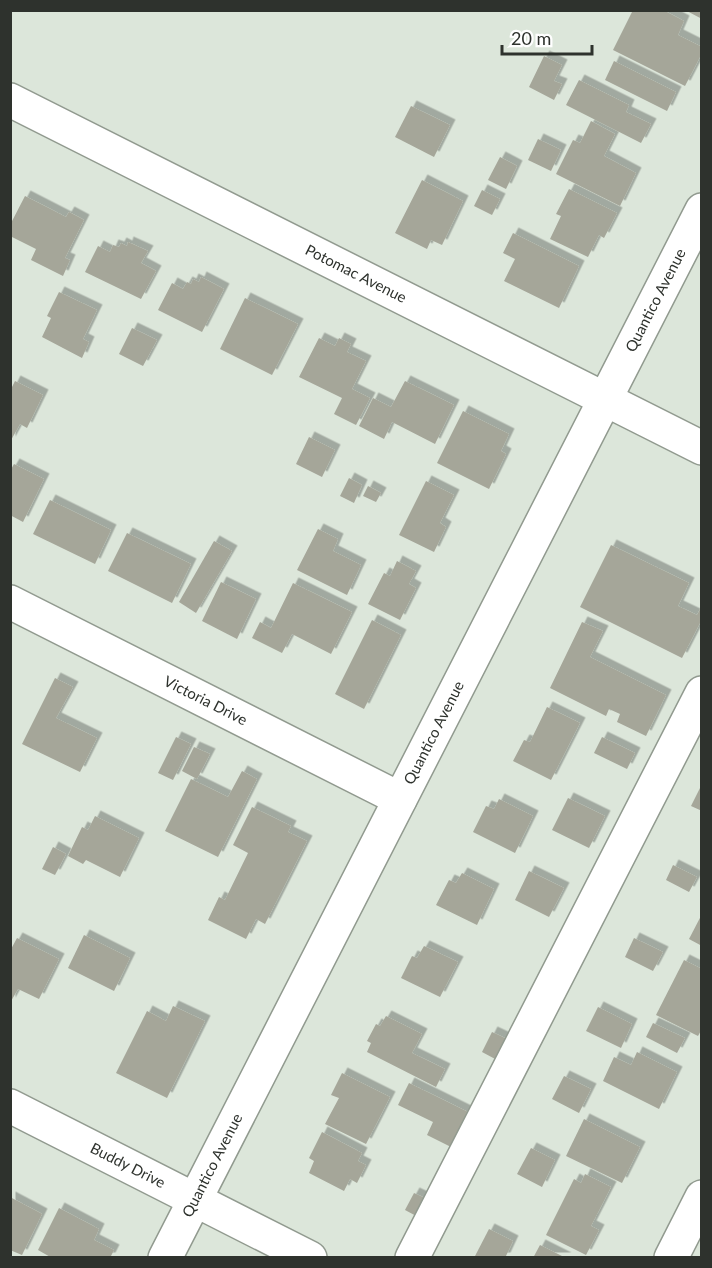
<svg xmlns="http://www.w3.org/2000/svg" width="712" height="1268" font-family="Lato,sans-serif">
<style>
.building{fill:#a5a699;filter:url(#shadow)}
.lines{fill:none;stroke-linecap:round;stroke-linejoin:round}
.minor-casing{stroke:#919a8f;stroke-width:36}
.minor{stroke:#fff;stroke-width:33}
.labels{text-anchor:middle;stroke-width:5;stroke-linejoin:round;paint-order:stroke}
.street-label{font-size:15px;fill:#2e322d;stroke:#fff}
</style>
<defs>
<filter id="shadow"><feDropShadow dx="5.5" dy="-5.5" stdDeviation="0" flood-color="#0004"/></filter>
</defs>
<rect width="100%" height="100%" fill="#dce6da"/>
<g class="building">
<polygon points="633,10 663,10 684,21 678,35 702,47 702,53 685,86 613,50"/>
<polygon points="685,10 702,10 702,19"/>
<polygon points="544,56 562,65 554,81 562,84 554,100 529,87"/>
<polygon points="614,61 676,92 667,111 605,80"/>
<polygon points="579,80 629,105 626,112 651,124 641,143 566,105"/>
<polygon points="411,106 450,125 434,157 395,137"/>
<polygon points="591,121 615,134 604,156 636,173 620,206 556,174 573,140 580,143"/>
<polygon points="538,139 561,150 551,171 528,160"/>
<polygon points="500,157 517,166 506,189 488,180"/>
<polygon points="422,180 463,201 442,245 431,240 427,249 395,233"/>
<polygon points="569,189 617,213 604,238 599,235 588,257 550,239 561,216 556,214"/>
<polygon points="482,190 500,199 492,215 474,206"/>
<polygon points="25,196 66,217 69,212 84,220 65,258 70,260 63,276 31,260 36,249 10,236 10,225"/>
<polygon points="513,233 579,266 559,308 504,281 515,259 503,253"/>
<polygon points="128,242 148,251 141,263 156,271 141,299 85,272 98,246 110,252 113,245 119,247 121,243 127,246"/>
<polygon points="201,277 224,289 202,332 158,310 172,283 183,289 187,282 191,284 193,279 199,282"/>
<polygon points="59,292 97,310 83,339 89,342 82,358 42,337 51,318 47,316"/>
<polygon points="245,298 298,324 272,375 220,349"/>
<polygon points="132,328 157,340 143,366 119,354"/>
<polygon points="319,338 335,346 339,338 351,344 347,352 366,361 352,389 370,398 356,425 334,414 342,398 299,377"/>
<polygon points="15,381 43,395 27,428 20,424 10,442 10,391"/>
<polygon points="405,381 454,405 435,444 392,422 384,439 359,426 373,398 391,407"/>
<polygon points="463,411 509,434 501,451 506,454 489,489 437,463"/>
<polygon points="309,437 335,450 322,477 296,464"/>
<polygon points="14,464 44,479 23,522 10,515 10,471"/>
<polygon points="349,478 362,485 354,503 340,496"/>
<polygon points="426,481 454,495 440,523 446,527 434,552 399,535"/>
<polygon points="368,486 381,493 376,502 363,496"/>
<polygon points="50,500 111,530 95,564 33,534"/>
<polygon points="318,529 338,539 333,551 361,565 347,595 297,570"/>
<polygon points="127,533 191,564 172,603 108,571"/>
<polygon points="214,541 232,551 196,613 179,602"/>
<polygon points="611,545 689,583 678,606 697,615 702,606 702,619 682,658 580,607"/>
<polygon points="397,561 416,571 409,584 416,588 400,620 368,604 384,573 390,576"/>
<polygon points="221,582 256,599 237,639 202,621"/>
<polygon points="293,583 352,612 331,654 292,634 282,653 252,638 260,622 271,628"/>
<polygon points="372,620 401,635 364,709 335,694"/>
<polygon points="582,622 603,631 590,657 666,695 646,736 617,722 620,714 609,709 606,716 550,688"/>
<polygon points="55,678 73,687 56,718 97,738 80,772 22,744"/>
<polygon points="547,707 580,723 551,780 513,761 524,740 530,742"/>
<polygon points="176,737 191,744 173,780 158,773"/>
<polygon points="602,737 635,753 627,769 594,753"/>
<polygon points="194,747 210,754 197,779 182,771"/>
<polygon points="242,771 257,779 218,857 165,831 191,779 228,797"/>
<polygon points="702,784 702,811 691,806"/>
<polygon points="568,798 605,816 589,848 552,830"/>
<polygon points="499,799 533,816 515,853 473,832 486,806 494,809"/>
<polygon points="252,807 291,826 288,832 307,841 265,924 256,919 246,939 208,920 219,897 225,900 248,853 233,845"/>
<polygon points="95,816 139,838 120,877 86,860 83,864 68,856 82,827 88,830"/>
<polygon points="53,847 66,854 55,875 42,869"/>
<polygon points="673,865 697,877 689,892 666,880"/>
<polygon points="529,871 564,888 549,917 515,900"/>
<polygon points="462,873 494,889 477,925 436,905 449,880 456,883"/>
<polygon points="702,914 702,946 689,939"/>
<polygon points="84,935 130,958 114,991 68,968"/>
<polygon points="17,938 59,959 39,999 18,989 10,1003 10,951"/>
<polygon points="634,938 663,952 653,971 625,957"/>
<polygon points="424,946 458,962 440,997 401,978 412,956 417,958"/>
<polygon points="684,960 702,969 702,1029 698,1036 656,1015"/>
<polygon points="173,1006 205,1021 167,1098 116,1073 147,1011 166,1021"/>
<polygon points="598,1007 632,1024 621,1048 586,1031"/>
<polygon points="386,1016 422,1034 412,1053 445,1069 436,1087 367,1052 371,1043 367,1041 376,1024 380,1026"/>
<polygon points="653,1023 685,1038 677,1053 646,1037"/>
<polygon points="492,1032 507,1039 497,1060 482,1052"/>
<polygon points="637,1052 677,1072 659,1109 603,1081 614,1057 631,1065"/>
<polygon points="342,1073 390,1097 366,1144 325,1124 339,1098 331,1095"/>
<polygon points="564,1076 591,1089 579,1113 552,1099"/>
<polygon points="409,1083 468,1112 451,1147 427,1135 433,1122 398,1105"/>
<polygon points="584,1119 640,1147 622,1183 566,1156"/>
<polygon points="322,1132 362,1153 358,1161 366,1165 357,1183 350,1179 344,1191 309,1173 314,1161 309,1158"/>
<polygon points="531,1148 555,1160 542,1187 517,1174"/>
<polygon points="585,1174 611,1187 591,1226 599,1230 586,1255 546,1235 574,1179 581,1183"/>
<polygon points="414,1193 429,1200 420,1218 405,1210"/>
<polygon points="10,1197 42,1214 22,1255 10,1250"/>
<polygon points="59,1208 99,1229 94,1240 114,1250 110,1258 52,1258 38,1250"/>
<polygon points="489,1229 513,1241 505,1258 474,1258"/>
<polygon points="540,1245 566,1258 533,1258"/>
</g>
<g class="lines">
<g class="minor-casing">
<g id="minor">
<path id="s1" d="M10,100l692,348"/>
<path id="s2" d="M10,602l390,197"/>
<path id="s3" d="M10,1106l300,152"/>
<path id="s4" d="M165,1258l537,-1048"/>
<polyline points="412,1258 702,693"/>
<polyline points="671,1258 702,1197"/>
</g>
</g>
<use href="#minor" class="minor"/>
</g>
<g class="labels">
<g class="street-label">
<text dy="5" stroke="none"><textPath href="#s1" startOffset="387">Potomac Avenue</textPath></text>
<text dy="5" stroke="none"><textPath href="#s4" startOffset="1076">Quantico Avenue</textPath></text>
<text dy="5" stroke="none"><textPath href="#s2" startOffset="219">Victoria Drive</textPath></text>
<text dy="5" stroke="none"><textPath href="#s4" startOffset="590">Quantico Avenue</textPath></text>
<text dy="5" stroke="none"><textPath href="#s3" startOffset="132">Buddy Drive</textPath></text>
<text dy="5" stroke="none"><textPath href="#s4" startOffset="104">Quantico Avenue</textPath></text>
</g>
</g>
<rect width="712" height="1268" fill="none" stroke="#2e322d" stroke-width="24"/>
<path d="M502 45v9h90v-9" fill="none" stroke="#2e322d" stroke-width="3"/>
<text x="511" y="45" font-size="18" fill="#2e322d" stroke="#ffffff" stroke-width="4.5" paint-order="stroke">20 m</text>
</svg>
